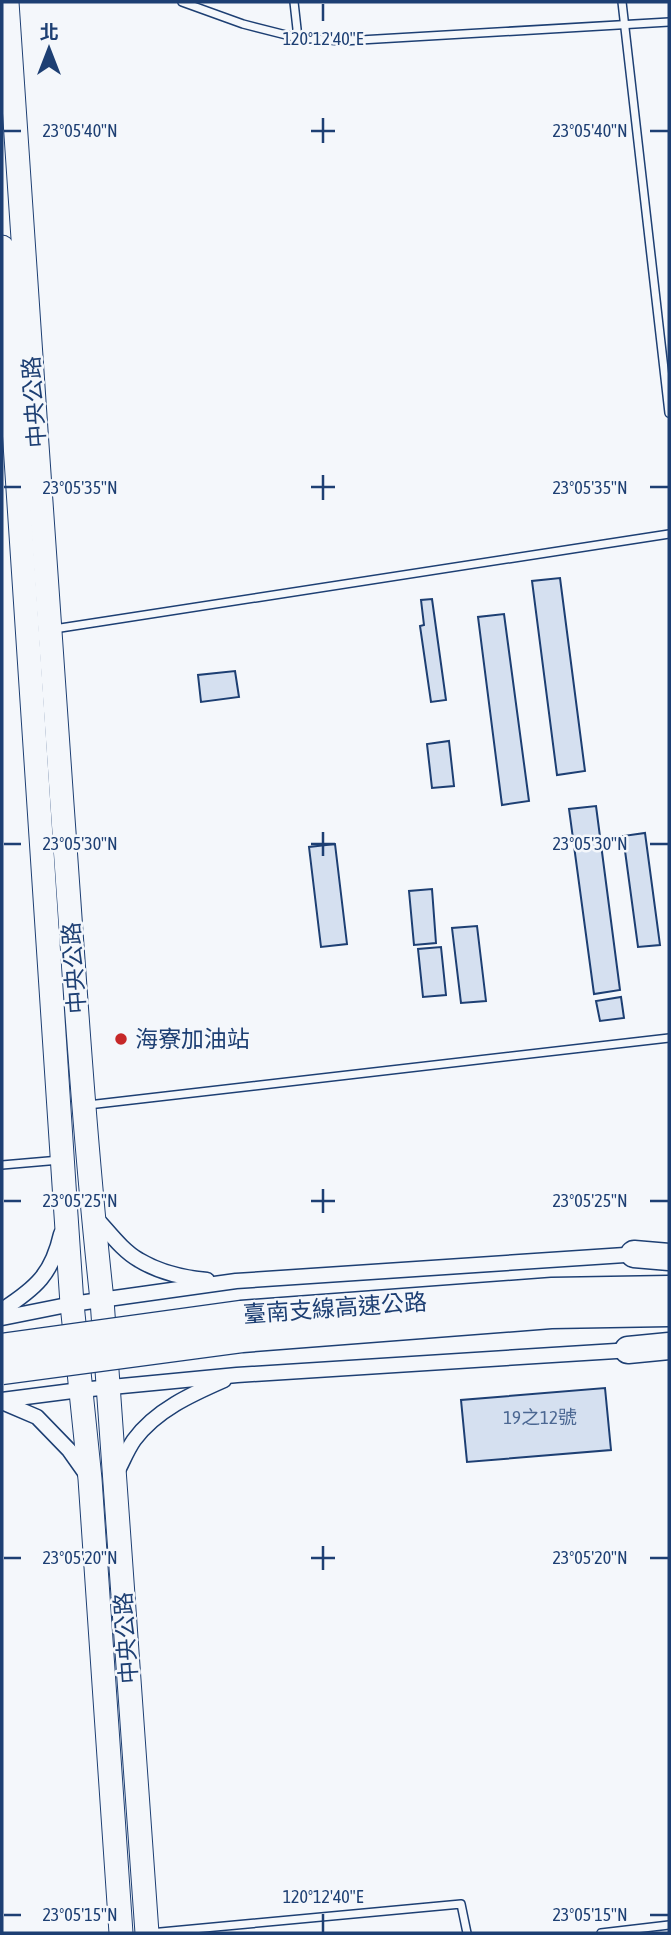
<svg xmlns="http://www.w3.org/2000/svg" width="671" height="1935" font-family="'Asap Condensed','Noto Sans TC',sans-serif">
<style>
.building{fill:#d5e0f0;stroke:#1d3f73;stroke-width:2}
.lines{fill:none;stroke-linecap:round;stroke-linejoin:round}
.lane-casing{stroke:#1d3f73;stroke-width:10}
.street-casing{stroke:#1d3f73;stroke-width:17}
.primary-casing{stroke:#1d3f73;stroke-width:25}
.highway-casing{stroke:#1d3f73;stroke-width:29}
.lane{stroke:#f4f7fb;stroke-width:7}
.street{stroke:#f4f7fb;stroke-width:14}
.primary{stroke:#f4f7fb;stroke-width:23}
.highway{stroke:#f4f7fb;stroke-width:26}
.highway-bridge-casing{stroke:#1d3f73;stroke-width:29;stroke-linecap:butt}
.highway-bridge{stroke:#f4f7fb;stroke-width:26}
.ticks{fill:none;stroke:#1d3f73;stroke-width:2.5}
.poi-dot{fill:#c62828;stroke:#f4f7fb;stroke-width:2.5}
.labels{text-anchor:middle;stroke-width:5;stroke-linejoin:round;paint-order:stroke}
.number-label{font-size:19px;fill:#4b6792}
.street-label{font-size:23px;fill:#1d3f73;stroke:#f4f7fb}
.poi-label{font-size:23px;fill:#1d3f73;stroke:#f4f7fb;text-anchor:start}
.ticks-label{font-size:18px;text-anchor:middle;fill:#1d3f73;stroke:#f4f7fb;stroke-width:5;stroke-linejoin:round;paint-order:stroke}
</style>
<rect width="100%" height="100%" fill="#f4f7fb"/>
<g class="building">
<polygon points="560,578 585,771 557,775 532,581"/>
<polygon points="432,599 446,700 431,702 420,626 424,625 421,600"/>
<polygon points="504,614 529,801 502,805 478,617"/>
<polygon points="235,671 239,697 201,702 198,675"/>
<polygon points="449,741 454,786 432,788 427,744"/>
<polygon points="596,806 620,990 594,994 569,809"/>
<polygon points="645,833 660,945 638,947 623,836"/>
<polygon points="335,844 347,944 321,947 309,847"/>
<polygon points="432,889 436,943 414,945 409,891"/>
<polygon points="477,926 486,1001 461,1003 452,928"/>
<polygon points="441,947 446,995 423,997 418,949"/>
<polygon points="621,997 624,1018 600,1021 596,1001"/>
<polygon points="605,1388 611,1450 467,1462 461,1400"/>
</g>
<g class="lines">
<g class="lane-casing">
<g id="lane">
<polyline points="182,2 243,24 298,38 343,41 669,22"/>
<polyline points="294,2 298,38"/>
<polyline points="622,2 669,413"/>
<polyline points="54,629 669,534"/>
<polyline points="88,1105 669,1038"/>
<polyline points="2,1165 60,1160"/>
<polyline points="150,1933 461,1904 467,1933"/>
<polyline points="601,1933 669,1925"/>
</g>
</g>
<g class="street-casing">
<g id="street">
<path d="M92,1214c15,15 29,36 47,46 20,12 45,18 68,20"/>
<path d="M2,1310c34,-22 50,-36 59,-76"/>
<polyline points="2,1318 72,1304 236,1281 640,1254"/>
<polyline points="2,1400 80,1390 237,1375 632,1350"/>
<polyline points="2,1402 37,1417 69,1450 86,1474"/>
<path d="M116,1474c6,-11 11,-24 18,-34 22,-30 58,-46 90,-60"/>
</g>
</g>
<g class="primary-casing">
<g id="primary">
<path d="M7,2c18,267 36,535 55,802 12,166 22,331 40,496l45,633"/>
<polyline points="2,247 66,1215 72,1304 90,1479 121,1933"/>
</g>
</g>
<g class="highway-casing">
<g id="highway">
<polyline points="634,1254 669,1257"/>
<polyline points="628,1350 669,1346"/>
</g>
</g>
<use href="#lane" class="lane"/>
<use href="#street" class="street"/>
<use href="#primary" class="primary"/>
<use href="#highway" class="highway"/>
<g class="highway-bridge-casing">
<g id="highway-bridge">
<polyline points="2,1347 241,1314 552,1291 669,1289"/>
<polyline points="2,1371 242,1339 551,1315 669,1313"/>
</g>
</g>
<use href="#highway-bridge" class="highway-bridge"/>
</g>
<path class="ticks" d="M323,4v17M323,118v25M4,131h17M311,131h24M650,131h18M323,475v25M4,487h17M311,487h24M650,487h18M323,832v24M4,844h17M311,844h24M650,844h18M323,1189v24M4,1201h17M311,1201h24M650,1201h18M323,1546v24M4,1558h17M311,1558h24M650,1558h18M323,1914v18M4,1915h17M650,1915h18"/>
<circle class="poi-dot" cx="121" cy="1039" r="7"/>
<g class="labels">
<g class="number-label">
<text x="540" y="1424">19之12號</text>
</g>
<g class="street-label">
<text transform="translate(34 402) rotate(-94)" y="8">中央公路</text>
<text transform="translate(74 968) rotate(-94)" y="8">中央公路</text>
<text transform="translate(335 1308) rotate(-4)" y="8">臺南支線高速公路</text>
<text transform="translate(126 1638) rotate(-94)" y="8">中央公路</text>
</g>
<g class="poi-label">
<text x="135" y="1047">海寮加油站</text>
</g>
</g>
<g class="ticks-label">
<text x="323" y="45">120°12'40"E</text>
<text x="80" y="137">23°05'40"N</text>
<text x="590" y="137">23°05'40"N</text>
<text x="80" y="494">23°05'35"N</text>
<text x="590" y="494">23°05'35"N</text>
<text x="80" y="850">23°05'30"N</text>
<text x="590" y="850">23°05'30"N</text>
<text x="80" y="1207">23°05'25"N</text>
<text x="590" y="1207">23°05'25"N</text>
<text x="80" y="1564">23°05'20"N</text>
<text x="590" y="1564">23°05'20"N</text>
<text x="323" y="1903">120°12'40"E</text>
<text x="80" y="1921">23°05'15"N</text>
<text x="590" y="1921">23°05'15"N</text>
</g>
<rect width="671" height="1935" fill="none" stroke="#1d3f73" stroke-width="7"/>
<g transform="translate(49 49)" stroke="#f4f7fb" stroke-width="5" paint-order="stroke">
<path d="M0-5L12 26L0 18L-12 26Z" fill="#1d3f73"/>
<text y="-10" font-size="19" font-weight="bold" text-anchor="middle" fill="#1d3f73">北</text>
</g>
</svg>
